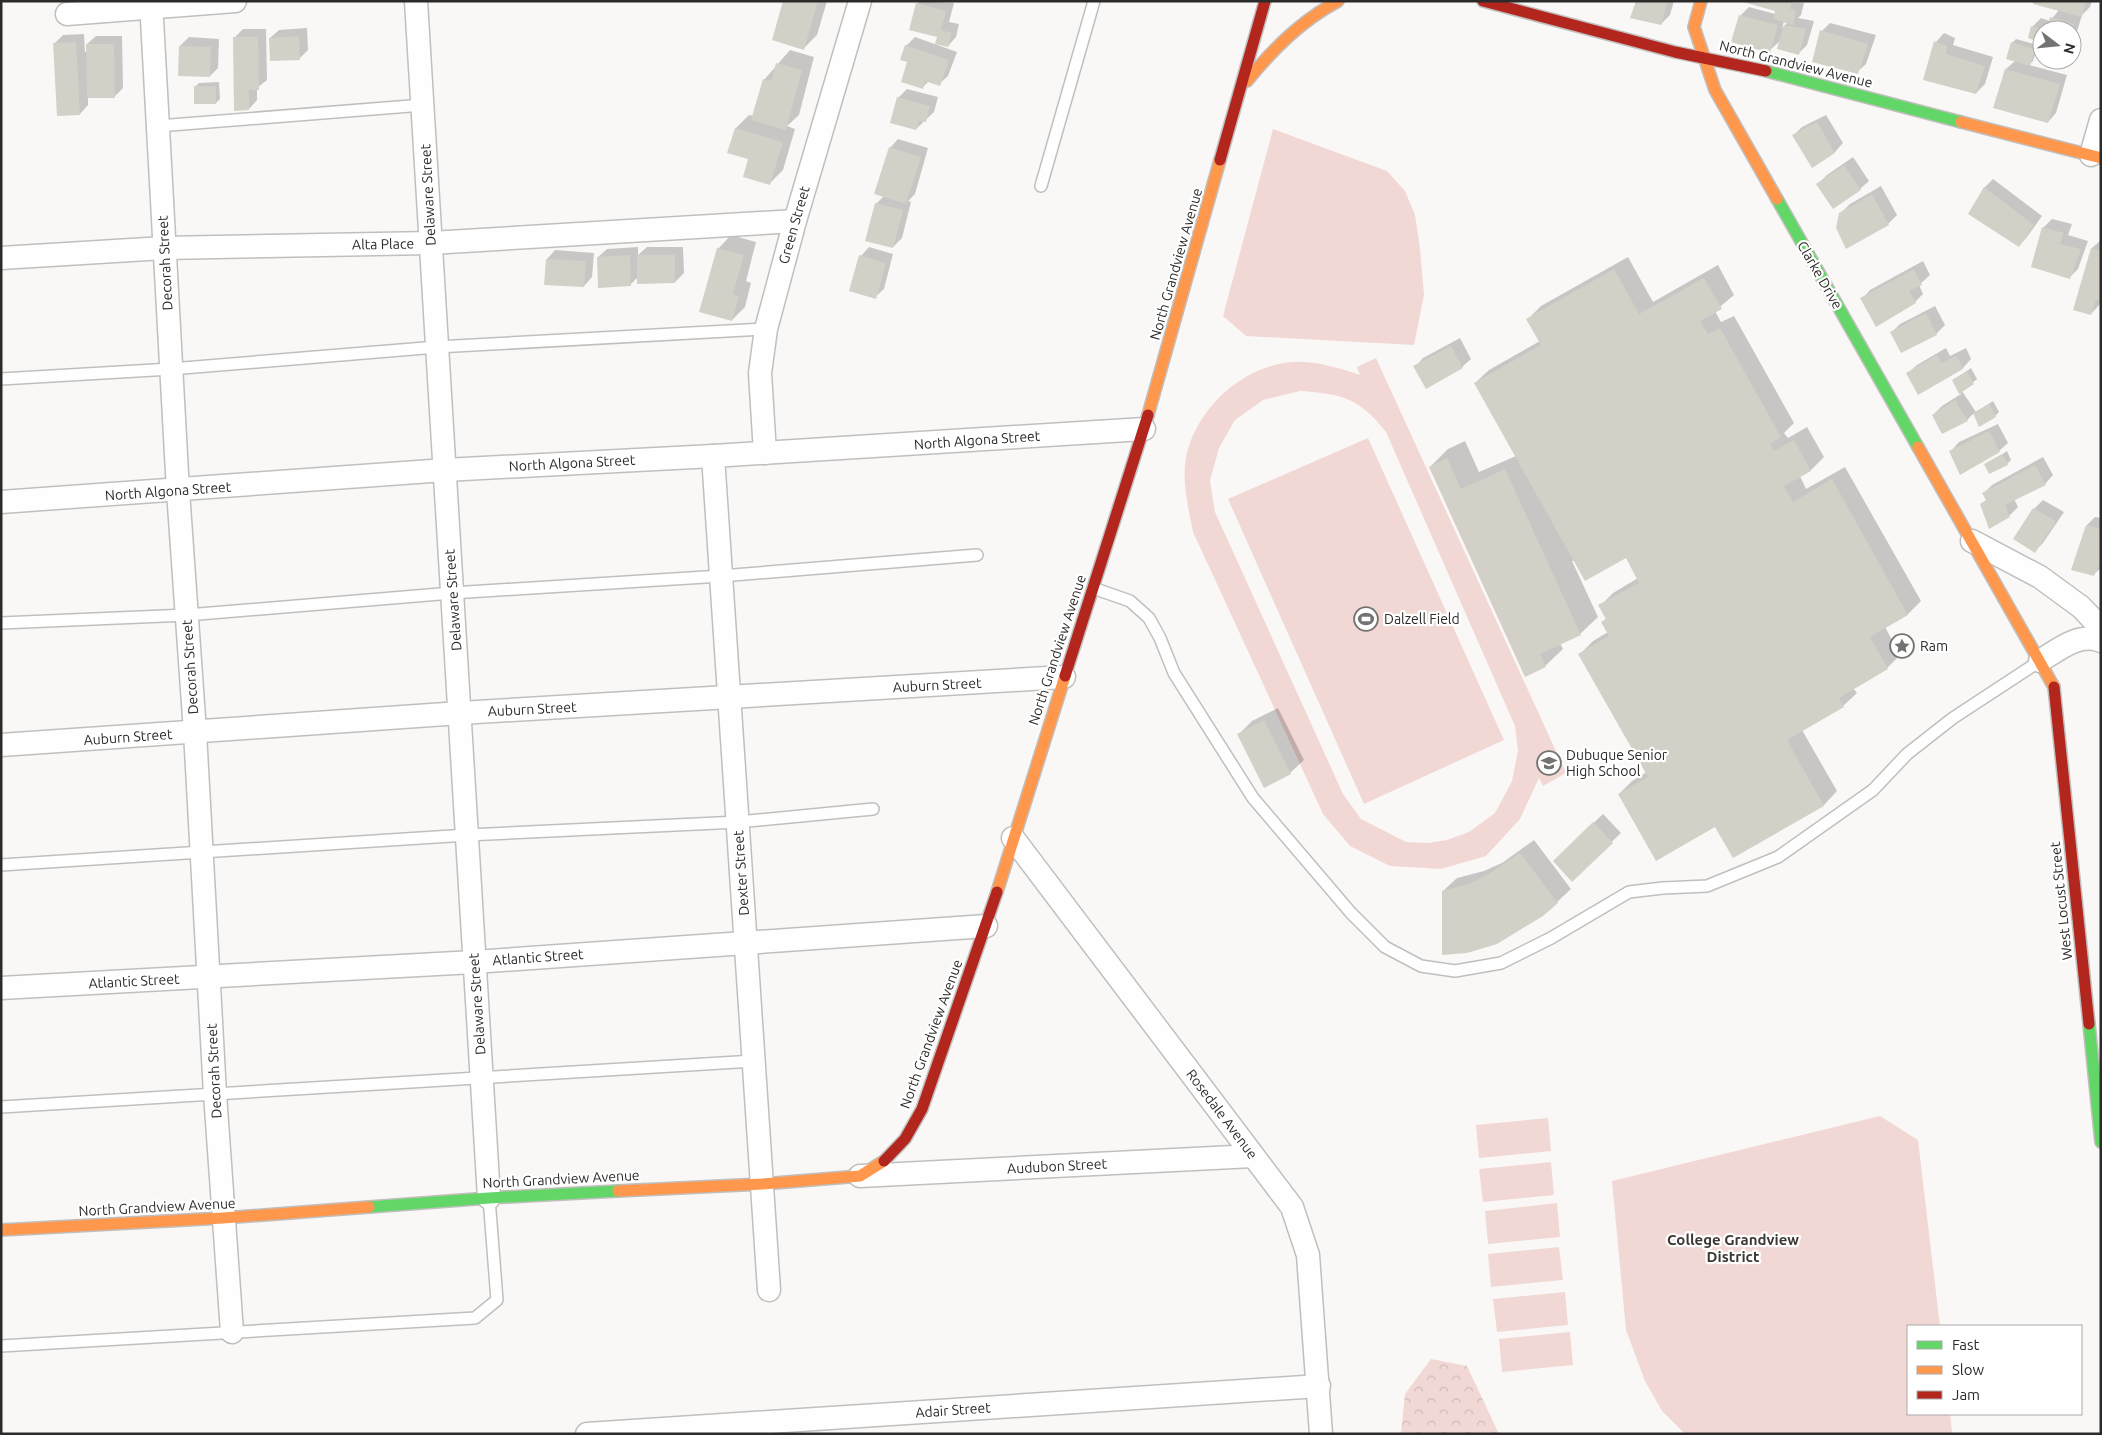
<svg xmlns="http://www.w3.org/2000/svg" width="2102" height="1435" font-family="Ubuntu,sans-serif">
<style>
.green{fill:#f2d8d5;fill-rule:evenodd}
.forest{fill:url(#forest-crowns)}
.shadow{fill:#0003;fill-rule:evenodd}
.building{fill:#d2d0c7}
.lines{fill:none;stroke-linecap:round;stroke-linejoin:round}
.lane-casing{stroke:#c1bfbd;stroke-width:14}
.street-casing{stroke:#c1bfbd;stroke-width:25}
.fast-casing{stroke:#c1bfbd;stroke-width:14}
.slow-casing{stroke:#c1bfbd;stroke-width:14}
.jam-casing{stroke:#c1bfbd;stroke-width:14}
.lane{stroke:#fefefe;stroke-width:11}
.street{stroke:#fefefe;stroke-width:22}
.fast{stroke:#63d668;stroke-width:11}
.slow{stroke:#ff974d;stroke-width:11}
.jam{stroke:#b3261e;stroke-width:11}
.labels{text-anchor:middle;stroke-width:4.5;stroke-linejoin:round;paint-order:stroke}
.street-label{font-size:14px;fill:#2c2b29;stroke:#fff}
.poi-label{font-size:14px;fill:#2c2b29;stroke:#fff;text-anchor:start}
.neighbourhood-label{font-size:15px;font-weight:bold;fill:#3b3835;stroke:#fff}
</style>
<defs>
<pattern id="forest-crowns" width="20" height="18" patternUnits="userSpaceOnUse" patternTransform="scale(1.25)"><rect width="20" height="18" fill="#f2d8d5"/><path d="M2 6a3 3 0 1 1 6 0M12 15a3 3 0 1 1 6 0" fill="none" stroke="#d0bab7"/></pattern>
</defs>
<rect width="100%" height="100%" fill="#faf8f6"/>
<g class="green">
<polygon points="1273,129 1387,171 1405,191 1415,215 1420,248 1424,295 1414,345 1246,336 1223,316"/>
<path d="M1376,358l190,415 -23,13 -4,-8 -19,41 -34,37 -45,13 -51,-3 -40,-20 -27,-32 -130,-282c-5,-26 -13,-56 -5,-83 14,-48 64,-90 116,-87 19,1 38,7 56,13l-3,-8zM1300,391c43,3 59,7 86,41l129,294 3,25 -6,30 -17,32 -26,19 -22,8 -19,3 -22,-1 -45,-23 -18,-25 -128,-282 -5,-31 9,-33 16,-28 28,-20z"/>
<polygon points="1368,438 1504,740 1364,804 1228,499"/>
<polygon points="1880,1116 1918,1140 1940,1326 1908,1326 1908,1414 1950,1414 1952,1432 1950,1434 1685,1434 1662,1411 1645,1381 1626,1330 1612,1181"/>
<polygon points="1548,1118 1551,1151 1479,1158 1476,1125"/>
<polygon points="1551,1162 1554,1195 1483,1202 1479,1169"/>
<polygon points="1557,1203 1560,1237 1488,1244 1485,1211"/>
<polygon points="1559,1247 1563,1280 1491,1287 1488,1254"/>
<polygon points="1565,1292 1568,1325 1497,1332 1493,1299"/>
<polygon points="1570,1332 1573,1365 1502,1372 1499,1339"/>
</g>
<polygon class="forest" points="1431,1359 1467,1366 1499,1434 1401,1434 1405,1394"/>
<g class="shadow">
<polygon points="784,1 827,1 817,35 804,48"/>
<polygon points="920,1 954,3 949,22 959,24 956,37 948,46 939,36 917,4"/>
<polygon points="1637,1 1674,1 1670,15 1661,24"/>
<path d="M1742,1l62,2 -3,12 -3,3 16,3 -7,24 -8,8 -18,-13 -12,11 -28,-36 8,-8 26,7 1,-4zM1784,21l4,1 -6,6z"/>
<polygon points="2035,1 2092,1 2090,7 2082,15 2072,48 2072,30 2042,30 2042,41 2032,27 2041,18 2050,21 2059,10"/>
<polygon points="1830,23 1876,35 1866,64 1857,72 1822,31"/>
<polygon points="307,28 308,50 300,58 270,38 279,30"/>
<polygon points="243,29 266,29 267,80 257,88 257,100 249,109 234,38"/>
<polygon points="1944,33 1955,38 1953,45 1993,57 1985,84 1976,93 1936,42"/>
<polygon points="84,34 85,52 88,51 87,44 96,36 122,36 123,88 114,97 88,97 88,105 80,114 54,44 63,35"/>
<polygon points="189,37 219,39 218,68 210,76 180,46"/>
<polygon points="915,37 957,52 948,76 939,84 929,81 922,88 906,46"/>
<polygon points="2016,39 2038,45 2033,61 2029,65 2067,75 2056,113 2048,122 2006,69 2015,61 2012,43"/>
<polygon points="790,50 814,57 799,115 787,126 795,129 783,170 770,183 750,158 729,152 736,128 749,115 754,116 764,80"/>
<polygon points="219,82 220,99 216,103 195,87 199,83"/>
<polygon points="907,89 938,97 934,112 916,129 898,98"/>
<polygon points="1826,115 1843,143 1835,152 1812,166 1793,136 1802,127"/>
<polygon points="898,139 928,148 915,194 908,201 911,202 902,238 893,247 876,204 884,196 890,148"/>
<polygon points="1853,157 1869,181 1860,189 1818,184 1827,175"/>
<polygon points="1993,179 2042,216 2027,237 2019,246 1969,213 1985,187"/>
<polygon points="1881,186 1897,215 1888,224 1846,248 1841,213 1850,204"/>
<polygon points="2052,219 2072,224 2068,235 2088,241 2078,269 2070,277 2043,228"/>
<polygon points="731,235 756,242 746,281 751,283 745,307 732,320 718,249"/>
<polygon points="2101,240 2101,301 2099,305 2091,314 2074,309 2092,248"/>
<polygon points="638,247 638,255 647,247 683,247 684,273 675,282 638,277 630,285 598,257 607,249"/>
<polygon points="869,247 893,254 884,289 875,297 861,256"/>
<polygon points="555,250 594,253 592,277 584,286 547,259"/>
<polygon points="1628,257 1653,302 1718,265 1734,295 1715,311 1721,322 1734,316 1794,423 1784,433 1788,438 1807,427 1824,457 1811,470 1800,476 1806,489 1845,467 1921,601 1908,614 1885,627 1900,655 1887,668 1853,688 1857,693 1843,706 1802,730 1837,791 1824,805 1733,856 1716,825 1619,794 1632,781 1647,772 1580,654 1593,641 1608,632 1602,622 1607,618 1600,606 1613,593 1638,578 1626,557 1572,561 1598,617 1580,634 1560,643 1563,649 1545,666 1430,467 1448,449 1465,441 1479,472 1516,456 1475,383 1489,370 1540,341 1528,319 1541,306"/>
<polygon points="1923,261 1930,275 1919,285 1923,294 1915,302 1862,299 1870,290"/>
<polygon points="1935,306 1945,325 1936,334 1902,352 1892,332 1900,324"/>
<polygon points="1460,338 1471,359 1462,367 1415,367 1423,358"/>
<polygon points="1946,348 1950,356 1966,348 1971,359 1963,368 1919,393 1908,373 1917,365"/>
<polygon points="1971,368 1977,379 1962,391 1976,412 1993,401 1999,412 1995,416 1974,413 1967,420 1933,415 1942,406 1961,394 1954,380"/>
<polygon points="1998,424 2008,443 1999,451 1951,451 1959,442"/>
<polygon points="2007,451 2011,460 2007,464 1986,465"/>
<polygon points="2043,457 2053,475 2045,484 2014,499 2018,507 2009,516 1987,499 1984,493 1992,485"/>
<polygon points="2043,500 2064,512 2043,543 2035,551 2034,509"/>
<polygon points="2095,517 2101,518 2101,568 2094,574 2087,525"/>
<polygon points="1278,708 1304,760 1290,773 1239,734 1252,721"/>
<polygon points="1603,814 1621,833 1572,880 1554,861"/>
<polygon points="1534,840 1571,889 1543,915 1443,891 1457,878 1484,871 1502,863"/>
</g>
<g class="building">
<polygon points="783,1 818,1 804,50 772,40"/>
<polygon points="1636,1 1668,1 1661,25 1630,18"/>
<polygon points="1740,1 1792,1 1790,9 1796,11 1793,25 1773,19 1775,11"/>
<polygon points="2034,1 2086,1 2082,17 2033,4"/>
<polygon points="916,3 946,11 941,30 952,33 948,47 935,44 937,37 909,30"/>
<polygon points="1739,15 1778,25 1770,53 1731,42"/>
<polygon points="2050,17 2074,24 2072,30 2047,30"/>
<polygon points="1784,25 1806,29 1799,55 1777,49"/>
<polygon points="2031,26 2042,29 2042,43 2028,38"/>
<polygon points="1820,30 1868,44 1858,74 1812,62"/>
<polygon points="299,36 300,60 270,61 269,38"/>
<polygon points="233,37 258,37 259,90 249,90 249,110 234,111"/>
<polygon points="1934,41 1947,46 1946,54 1985,66 1976,94 1923,80"/>
<polygon points="76,42 80,115 57,116 53,43"/>
<polygon points="2011,42 2035,49 2030,66 2006,59"/>
<polygon points="86,44 114,44 115,98 87,98"/>
<polygon points="905,45 949,60 940,86 925,81 923,89 901,82 907,62 900,60"/>
<polygon points="179,46 211,47 210,77 178,76"/>
<polygon points="776,63 802,70 786,130 751,120 763,79 771,81"/>
<polygon points="2005,69 2060,84 2048,123 1993,108"/>
<rect x="194" y="86" width="22" height="18"/>
<polygon points="897,97 930,106 926,122 919,121 916,130 890,123"/>
<polygon points="1817,122 1835,153 1812,168 1792,135"/>
<polygon points="735,128 783,142 770,185 743,177 748,159 727,153"/>
<polygon points="889,147 921,157 906,204 874,194"/>
<polygon points="1844,165 1861,190 1833,209 1816,184"/>
<polygon points="1984,187 2034,225 2019,247 1968,214"/>
<polygon points="1872,194 1889,225 1846,249 1836,228 1839,213"/>
<polygon points="875,203 903,210 893,248 865,241"/>
<polygon points="2042,227 2064,233 2060,244 2081,249 2070,279 2031,267"/>
<polygon points="717,248 744,255 733,294 739,296 732,321 699,312"/>
<polygon points="2091,248 2101,251 2101,301 2096,300 2091,315 2073,310"/>
<polygon points="630,255 631,286 598,288 597,257"/>
<polygon points="637,255 675,255 675,283 637,284"/>
<polygon points="859,255 886,263 876,299 849,291"/>
<polygon points="546,259 586,261 584,287 544,285"/>
<polygon points="1614,269 1639,314 1704,278 1722,309 1700,321 1708,334 1720,328 1781,437 1770,444 1774,451 1794,440 1811,471 1784,486 1793,502 1832,479 1908,615 1870,637 1888,669 1839,698 1844,707 1787,740 1824,806 1733,858 1715,827 1656,861 1618,794 1648,777 1578,654 1609,636 1601,622 1606,619 1598,605 1639,583 1626,558 1585,581 1474,383 1541,345 1526,319"/>
<polygon points="1914,269 1922,285 1909,291 1916,303 1876,327 1860,298"/>
<polygon points="1926,313 1937,335 1901,353 1890,332"/>
<polygon points="1451,346 1463,368 1426,389 1413,366"/>
<polygon points="1937,355 1941,363 1957,356 1963,369 1918,395 1906,373"/>
<polygon points="1967,371 1974,384 1959,394 1952,380"/>
<polygon points="1955,400 1968,421 1942,434 1932,415"/>
<polygon points="1989,404 1996,417 1979,427 1973,413"/>
<polygon points="1989,431 2000,452 1960,475 1949,451"/>
<polygon points="2002,454 2008,465 1989,474 1984,464"/>
<polygon points="1447,458 1461,489 1505,469 1581,635 1540,654 1546,667 1525,677 1429,467"/>
<polygon points="2035,465 2046,485 2005,505 2010,517 1989,529 1980,504 1986,500 1982,493"/>
<polygon points="2033,508 2056,521 2035,553 2013,539"/>
<polygon points="2086,525 2101,529 2101,565 2099,565 2094,576 2071,570"/>
<polygon points="1264,720 1291,774 1264,788 1237,734"/>
<polygon points="1593,822 1613,843 1572,882 1553,861"/>
<polygon points="1520,853 1558,903 1543,916 1497,944 1467,953 1442,955 1442,891 1469,884 1487,875"/>
</g>
<g class="lines">
<g class="lane-casing">
<g id="lane">
<polyline points="158,126 423,105"/>
<polyline points="1041,186 1094,1"/>
<polyline points="1,379 171,369 437,347 766,329"/>
<polyline points="1093,588 1130,601 1149,618 1160,638 1174,673 1253,798 1351,913 1385,947 1421,966 1455,971 1501,963 1551,938 1629,892 1663,888 1707,886 1778,857 1873,790 1907,754 1953,718 2040,661"/>
<polyline points="1,623 187,615 452,593 721,576 977,555"/>
<polyline points="1,865 467,835 738,822 873,809"/>
<polyline points="1,1107 754,1061"/>
<polyline points="1,1346 475,1318 497,1300 489,1198"/>
</g>
</g>
<g class="street-casing">
<g id="street">
<polyline points="151,1 178,491 195,732 215,1094 232,1332"/>
<polyline points="416,1 489,1198"/>
<polyline points="67,14 235,1"/>
<polyline points="2091,155 2101,120"/>
<polyline points="1,258 164,248 431,243 795,221"/>
<polyline points="765,453 760,373 766,329 795,221 860,1"/>
<polyline points="713,456 769,1290"/>
<polyline points="1,502 445,470 713,456 1144,429"/>
<polyline points="1972,541 2040,577 2081,607 2101,628"/>
<path d="M2040,661c18,-11 39,-29 61,-20"/>
<polyline points="1,745 460,713 1064,677"/>
<polyline points="1013,838 1292,1207 1308,1255 1321,1434"/>
<polyline points="1,988 474,962 986,926"/>
<polyline points="860,1176 1253,1156"/>
<polyline points="587,1434 1319,1386"/>
</g>
</g>
<g class="fast-casing">
<g id="fast">
<polyline points="1766,71 1961,122"/>
<polyline points="1777,199 1918,447"/>
<polyline points="2089,1024 2101,1142"/>
<polyline points="369,1207 489,1198 618,1191"/>
</g>
</g>
<g class="slow-casing">
<g id="slow">
<polyline points="1701,1 1694,27 1715,90 1777,199"/>
<path d="M1247,81c26,-32 54,-60 91,-80"/>
<polyline points="1961,122 2101,158"/>
<polyline points="1148,415 1220,160"/>
<polyline points="1918,447 2054,687"/>
<polyline points="997,892 1065,676"/>
<polyline points="618,1191 762,1184 860,1176 884,1161"/>
<polyline points="1,1230 223,1218 369,1207"/>
</g>
</g>
<g class="jam-casing">
<g id="jam">
<polyline points="1483,1 1675,52 1766,71"/>
<polyline points="1220,160 1265,1"/>
<polyline points="1065,676 1148,415"/>
<polyline points="2054,687 2089,1024"/>
<polyline points="884,1161 905,1139 922,1109 997,892"/>
</g>
</g>
<use href="#lane" class="lane"/>
<use href="#street" class="street"/>
<use href="#fast" class="fast"/>
<use href="#slow" class="slow"/>
<use href="#jam" class="jam"/>
</g>
<defs>
<g id="stadium-ring" transform="scale(1.25)"><circle r="9.5" fill="#fff" stroke="#747371" stroke-width="1.5"/><path d="M0-5a6.5 5 0 1 0 0 10a6.5 5 0 1 0 0-10ZM-3.5-1.8h7v3.6h-7Z" fill="#747371"/></g>
<g id="sight-ring" transform="scale(1.25)"><circle r="9.5" fill="#fff" stroke="#747371" stroke-width="1.5"/><path d="M0-6L1.8-2.2L6-1.7L2.9 1.2L3.7 5.4L0 3.3L-3.7 5.4L-2.9 1.2L-6-1.7L-1.8-2.2Z" fill="#747371"/></g>
<g id="school-ring" transform="scale(1.25)"><circle r="9.5" fill="#fff" stroke="#747371" stroke-width="1.5"/><path d="M0-5L7-2L0 1L-7-2ZM-4 1L0 2.5L4 1V4Q0 6-4 4Z" fill="#747371"/></g>
</defs>
<g fill-rule="evenodd">
<use href="#stadium-ring" x="1366" y="619"/>
<use href="#sight-ring" x="1902" y="646"/>
<use href="#school-ring" x="1549" y="763"/>
</g>
<g class="labels">
<g class="street-label">
<text transform="translate(1796 64) rotate(14)" y="5">North Grandview Avenue</text>
<text transform="translate(428 195) rotate(-93)" y="5">Delaware Street</text>
<text transform="translate(794 225) rotate(-74)" y="5">Green Street</text>
<text transform="translate(383 244) rotate(-1)" y="5">Alta Place</text>
<text transform="translate(165 263) rotate(-93)" y="5">Decorah Street</text>
<text transform="translate(1176 264) rotate(-74)" y="5">North Grandview Avenue</text>
<text transform="translate(1820 275) rotate(60)" y="5">Clarke Drive</text>
<text transform="translate(977 440) rotate(-4)" y="5">North Algona Street</text>
<text transform="translate(572 463) rotate(-3)" y="5">North Algona Street</text>
<text transform="translate(168 491) rotate(-4)" y="5">North Algona Street</text>
<text transform="translate(453 600) rotate(-94)" y="5">Delaware Street</text>
<text transform="translate(1057 650) rotate(-72)" y="5">North Grandview Avenue</text>
<text transform="translate(190 667) rotate(-94)" y="5">Decorah Street</text>
<text transform="translate(937 685) rotate(-3)" y="5">Auburn Street</text>
<text transform="translate(532 709) rotate(-3)" y="5">Auburn Street</text>
<text transform="translate(128 737) rotate(-4)" y="5">Auburn Street</text>
<text transform="translate(741 873) rotate(-94)" y="5">Dexter Street</text>
<text transform="translate(2061 901) rotate(-96)" y="5">West Locust Street</text>
<text transform="translate(538 957) rotate(-4)" y="5">Atlantic Street</text>
<text transform="translate(134 981) rotate(-3)" y="5">Atlantic Street</text>
<text transform="translate(477 1004) rotate(-94)" y="5">Delaware Street</text>
<text transform="translate(931 1034) rotate(-70)" y="5">North Grandview Avenue</text>
<text transform="translate(214 1071) rotate(-93)" y="5">Decorah Street</text>
<text transform="translate(1222 1114) rotate(53)" y="5">Rosedale Avenue</text>
<text transform="translate(1057 1166) rotate(-3)" y="5">Audubon Street</text>
<text transform="translate(561 1179) rotate(-3)" y="5">North Grandview Avenue</text>
<text transform="translate(157 1207) rotate(-3)" y="5">North Grandview Avenue</text>
<text transform="translate(953 1410) rotate(-4)" y="5">Adair Street</text>
</g>
<g class="poi-label">
<text x="1384" y="624">Dalzell Field</text>
<text x="1920" y="651">Ram</text>
<text x="1566" y="760">Dubuque Senior<tspan x="1566" dy="16">High School</tspan></text>
</g>
<g class="neighbourhood-label">
<text x="1733" y="1245">College Grandview<tspan x="1733" dy="17">District</tspan></text>
</g>
</g>
<rect width="2102" height="1435" fill="none" stroke="#2c2b29" stroke-width="5"/>
<rect x="1907" y="1325" width="175" height="90" fill="#ffffff" stroke="#abaaa9"/>
<rect x="1917" y="1341" width="25" height="8" fill="#63d668" stroke="#abaaa9"/>
<text x="1952" y="1350" font-size="15" fill="#2c2b29">Fast</text>
<rect x="1917" y="1366" width="25" height="8" fill="#ff974d" stroke="#abaaa9"/>
<text x="1952" y="1375" font-size="15" fill="#2c2b29">Slow</text>
<rect x="1917" y="1391" width="25" height="8" fill="#b3261e" stroke="#abaaa9"/>
<text x="1952" y="1400" font-size="15" fill="#2c2b29">Jam</text>
<g transform="translate(2057 45) rotate(106)"><circle r="24" fill="#ffffff" stroke="#abaaa9"/>
<path d="M0-4L9 19L0 12L-9 19Z" fill="#747371"/>
<text y="-8" font-size="14" font-weight="bold" text-anchor="middle" fill="#2c2b29">N</text>
</g>
</svg>
